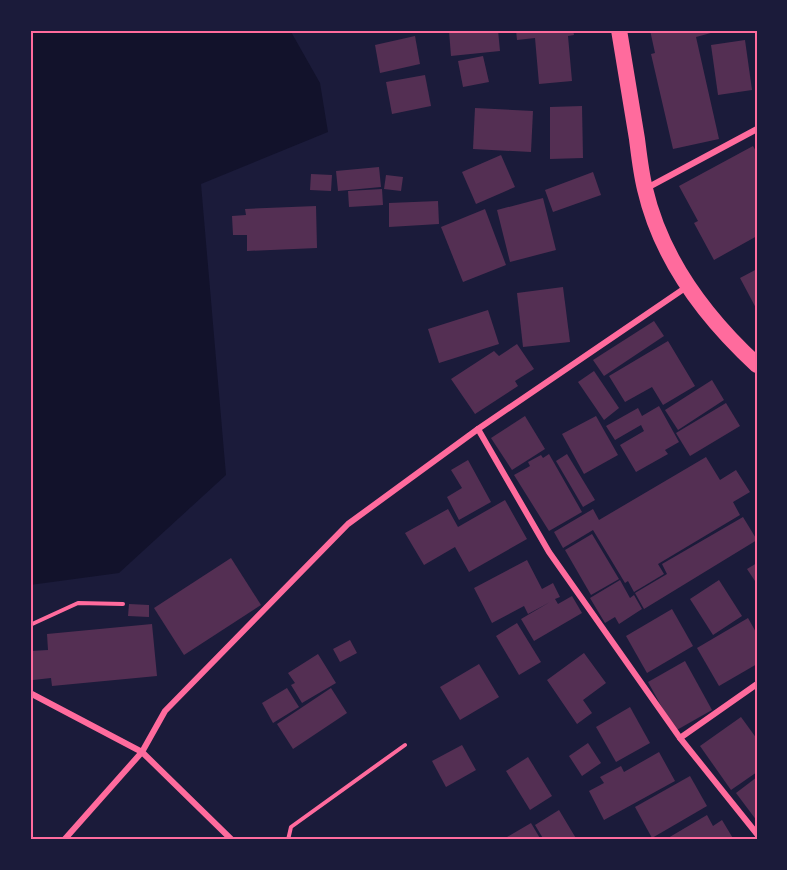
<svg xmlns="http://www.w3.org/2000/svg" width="787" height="870" font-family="Cabin,sans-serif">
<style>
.water{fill:#12122b}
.building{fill:#542f53}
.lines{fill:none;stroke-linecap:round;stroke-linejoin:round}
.path{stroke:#ff6b9d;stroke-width:4}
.minor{stroke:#ff6b9d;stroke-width:6}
.trunk{stroke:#ff6b9d;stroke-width:16}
.neatline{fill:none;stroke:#ff6b9d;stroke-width:2}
</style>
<rect width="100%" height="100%" fill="#1b1b3a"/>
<polygon class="water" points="30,30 290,30 320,83 328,132 201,184 226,475 119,573 30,585"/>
<g class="building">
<polygon points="458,30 498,30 500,51 451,56 449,31"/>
<polygon points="516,30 573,30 574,35 568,36 572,81 539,84 535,38 517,40"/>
<polygon points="650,30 722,30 696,37 719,139 673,149 651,54 655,53"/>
<polygon points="415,36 420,64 380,73 375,45"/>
<polygon points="745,40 752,90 718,95 711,45"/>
<polygon points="483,56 489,82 463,87 458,61"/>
<polygon points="425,75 431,106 392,114 386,82"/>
<polygon points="582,106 583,158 550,159 550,107"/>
<polygon points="475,108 533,111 531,152 473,149"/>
<polygon points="753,146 757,153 757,236 714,260 694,223 698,221 679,186"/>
<polygon points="501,155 515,187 476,204 462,172"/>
<polygon points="379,167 381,187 338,191 336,171"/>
<polygon points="593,172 601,195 553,212 545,190"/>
<polygon points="311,174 332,175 331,191 310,190"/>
<polygon points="386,175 403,177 401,191 384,189"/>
<polygon points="382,189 383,205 349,207 348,191"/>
<polygon points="543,198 556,250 510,262 497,210"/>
<polygon points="438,201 439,224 389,227 389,203"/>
<polygon points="316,206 317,248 247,251 247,235 233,235 232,216 246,215 245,209"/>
<polygon points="485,209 506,265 463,282 441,227"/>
<polygon points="757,269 757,310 740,278"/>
<polygon points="563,287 570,342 523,347 517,293"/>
<polygon points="488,310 499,344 439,363 428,329"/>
<polygon points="654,321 664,336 604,376 593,360"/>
<polygon points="668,341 695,386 663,405 652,387 625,402 609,376"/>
<polygon points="517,344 534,369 515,381 518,386 475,414 451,379 494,351 499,356"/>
<polygon points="594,371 619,408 604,420 578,382"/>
<polygon points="712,380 724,400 678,430 665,410"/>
<polygon points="726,403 740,426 690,456 676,433"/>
<polygon points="659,406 679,442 665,450 668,454 636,472 620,445 644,431 641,425 615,440 606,426 638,408 642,416"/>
<polygon points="525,416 545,449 512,470 491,438"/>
<polygon points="596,416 618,455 584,474 562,434"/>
<polygon points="549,454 582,512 549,531 514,475 530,466 528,462 541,455 543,458"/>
<polygon points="567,454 595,500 583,507 556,461"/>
<polygon points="706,457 720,480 736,470 750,492 733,502 740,515 658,564 664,574 634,592 628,581 625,583 593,530 563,548 554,532 593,509 599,520"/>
<polygon points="468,460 491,502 459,520 447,497 462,488 451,470"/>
<polygon points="505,500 527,539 469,572 455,547 424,565 405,533 448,509 458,527"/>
<polygon points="743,517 757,540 644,609 635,593 667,574 662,564"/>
<polygon points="592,534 619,579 591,595 565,550"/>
<polygon points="231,558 261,605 184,655 154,608"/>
<polygon points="527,560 542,589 553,583 560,597 555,599 558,604 572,596 582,613 534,641 521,619 550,602 528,614 524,606 492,623 474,588"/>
<polygon points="757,563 757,584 747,569"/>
<polygon points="620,580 630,598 634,595 642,609 619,624 615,617 605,623 590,598"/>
<polygon points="719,580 742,616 713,635 690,599"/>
<polygon points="129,604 149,605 149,617 128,616"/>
<polygon points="672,609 693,646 647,673 626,636"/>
<polygon points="748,618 757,634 757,664 719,686 697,648"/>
<polygon points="517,623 541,662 519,675 496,636"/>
<polygon points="152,624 157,676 52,686 51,678 33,680 31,651 48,650 47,634"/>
<polygon points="350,640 357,653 340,662 333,649"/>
<polygon points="584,653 606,683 583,700 592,713 577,724 547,680"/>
<polygon points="318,654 336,683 302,703 291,685 295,683 288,673"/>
<polygon points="685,661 712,710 675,731 648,682"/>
<polygon points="479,664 499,697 460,720 440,687"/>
<polygon points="287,688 299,707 273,723 262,703"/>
<polygon points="331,688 347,713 293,749 277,724"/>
<polygon points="630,707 650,743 616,762 596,727"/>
<polygon points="741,717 757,739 757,772 731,790 700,746"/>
<polygon points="588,743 601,763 582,776 569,756"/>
<polygon points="462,745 476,770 446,787 432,761"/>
<polygon points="659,752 675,781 604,820 589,791 604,783 600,777 621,766 624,772"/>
<polygon points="528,757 552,796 530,810 506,771"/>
<polygon points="690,776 707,806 652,838 635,807"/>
<polygon points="757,777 757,821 736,793"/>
<polygon points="559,810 577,840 544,840 535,825"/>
<polygon points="707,815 713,826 722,820 734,840 669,840 668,838"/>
<polygon points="531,823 541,840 502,840"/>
</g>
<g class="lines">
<g class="path">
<polyline points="30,625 78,603 123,604"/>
<polyline points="288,840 291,827 405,745"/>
</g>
<g class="minor">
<polyline points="645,189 757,129"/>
<polyline points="478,429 688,286"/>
<polyline points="30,693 142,752 64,840"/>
<polyline points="680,738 757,684"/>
<polyline points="232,840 142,752 165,711 348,524 478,429 549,552 680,738 757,834"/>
</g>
<path class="trunk" d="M619,30c6,36 12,73 18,109 2,16 4,34 8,50 16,69 61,129 112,176"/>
</g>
<rect width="787" height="870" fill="none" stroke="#1b1b3a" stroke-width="63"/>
<rect x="32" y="32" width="724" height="806" class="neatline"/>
</svg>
